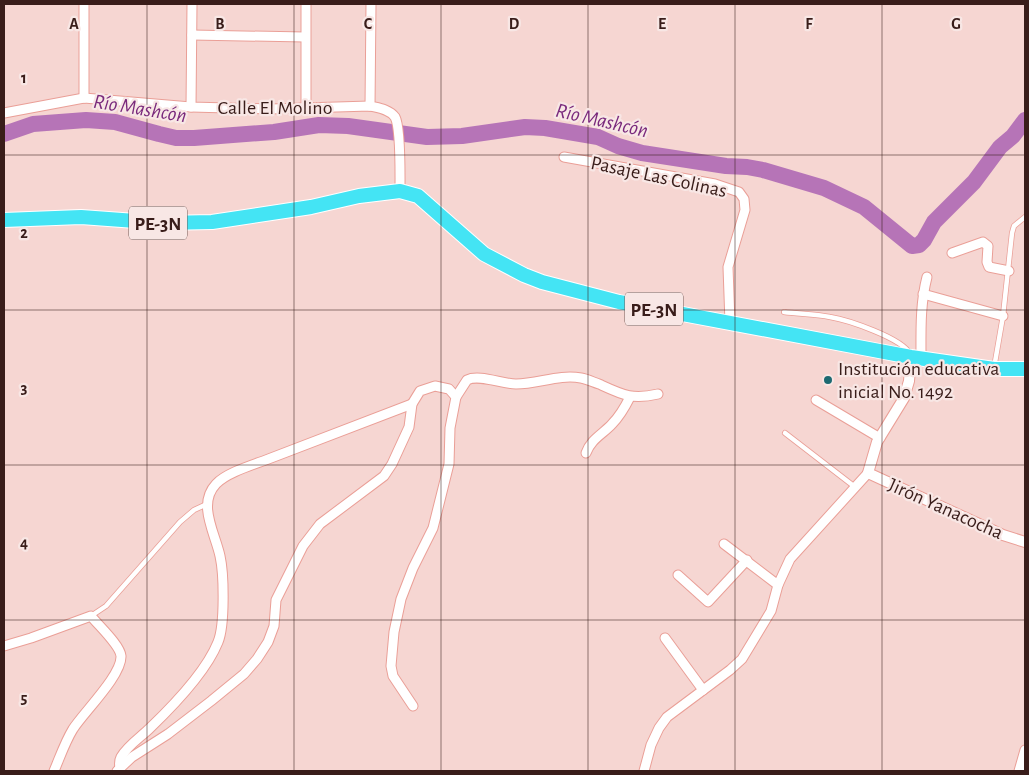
<svg xmlns="http://www.w3.org/2000/svg" width="1029" height="775" font-family="'Alegreya Sans',sans-serif">
<style>
.lines{fill:none;stroke-linecap:round;stroke-linejoin:round}
.river{stroke:#b674b7;stroke-width:16}
.service-casing{stroke:#ea9f97;stroke-width:6}
.minor-casing{stroke:#ea9f97;stroke-width:11}
.tertiary-casing{stroke:#ea9f97;stroke-width:12}
.trunk-casing{stroke:#fff;stroke-width:16}
.service{stroke:#fff;stroke-width:4.5}
.minor{stroke:#fff;stroke-width:9}
.tertiary{stroke:#fff;stroke-width:10}
.trunk{stroke:#44e4f4;stroke-width:14}
.grid{fill:none;stroke:#391d1a;stroke-width:1;stroke-opacity:0.55}
.poi-dot{fill:#1d6971;stroke:#f8e7e5;stroke-width:2}
.labels{text-anchor:middle;stroke-width:4.5;stroke-linejoin:round;paint-order:stroke}
.shield{fill:#f8e7e5;stroke:#725a57;stroke-width:1}
.shield-label{font-size:19px;font-weight:bold;fill:#391d1a}
.street-label{font-size:20px;fill:#391d1a;stroke:#f8e7e5}
.poi-label{font-size:20px;fill:#391d1a;stroke:#f8e7e5;text-anchor:start}
.water-label{font-size:21px;font-style:italic;fill:#79297c;stroke:#f8e7e5}
.grid-label{font-size:16px;text-anchor:middle;font-weight:bold;fill:#391d1a;stroke:#f8e7e5;stroke-width:4.5;stroke-linejoin:round;paint-order:stroke}
</style>
<rect width="100%" height="100%" fill="#f6d6d2"/>
<g class="lines">
<polyline class="river" points="4,134 33,124 86,120 115,122 159,134 176,138 194,138 274,132 319,125 348,126 427,137 462,136 525,127 545,128 598,137 618,146 642,153 726,166 747,167 763,170 824,188 864,207 912,246 919,245 924,240 934,222 974,182 1000,147 1013,136 1025,120"/>
<g class="service-casing">
<g id="service">
<path d="M784,312c15,2 31,2 46,5 18,3 72,21 80,37"/>
<polyline points="994,368 1003,316 1012,233 1014,226 1025,217"/>
<polyline points="785,433 855,487"/>
<polyline points="91,616 106,606 180,522 194,510 207,504"/>
</g>
</g>
<g class="minor-casing">
<g id="minor">
<polyline points="306,4 306,108"/>
<polyline points="192,35 305,37"/>
<polyline points="84,98 84,4"/>
<polyline points="370,106 371,4"/>
<polyline points="191,107 192,4"/>
<path d="M4,113l80,-15 107,9 79,2 100,-3c8,2 19,3 25,11 6,11 5,59 5,74"/>
<polyline points="564,157 715,184 739,192 744,199 745,210 728,267 730,323"/>
<polyline points="952,253 983,242 988,246 987,262 989,267 1009,271"/>
<polyline points="923,294 1003,316"/>
<path d="M921,358c0,-27 -1,-54 6,-81"/>
<path d="M456,397l11,-17c12,-6 35,4 49,4 22,0 43,-10 65,-6 6,1 12,4 18,6 24,11 33,16 59,10"/>
<polyline points="816,400 880,438"/>
<path d="M586,453c5,-14 17,-19 26,-29 8,-8 13,-17 18,-27"/>
<polyline points="724,544 778,585"/>
<polyline points="678,575 708,602 747,560"/>
<polyline points="665,638 703,690"/>
<path d="M4,646l27,-8 60,-22c7,9 29,29 30,40 1,19 -37,56 -48,73 -8,13 -13,28 -19,42"/>
<path d="M120,768c-1,-5 -1,-7 1,-11 7,-12 20,-20 29,-29 24,-23 56,-56 68,-86 7,-17 6,-68 2,-86 -5,-23 -23,-52 -4,-72 11,-12 40,-20 55,-26 47,-18 94,-36 141,-54"/>
<polyline points="117,771 132,757 168,734 211,701 244,674 257,659 268,642 274,626 276,600 303,546 320,524 384,476 392,464 409,427 412,404 420,391 435,386 449,389 456,397 450,428 449,464 433,528 413,568 401,599 394,632 391,666 393,676 413,706"/>
<polyline points="644,771 651,745 659,728 667,717 730,670 742,659 771,611 778,585 790,559 868,473"/>
<polyline points="1019,771 1025,750"/>
</g>
</g>
<g class="tertiary-casing">
<polyline id="tertiary" points="911,357 909,381 904,398 877,442 868,473 1003,535 1025,542"/>
</g>
<g class="trunk-casing">
<polyline id="trunk" points="4,220 81,217 163,223 212,222 311,207 359,196 400,191 418,196 484,254 524,275 542,282 619,302 911,357 994,369 1025,369"/>
</g>
<use href="#service" class="service"/>
<use href="#minor" class="minor"/>
<use href="#tertiary" class="tertiary"/>
<use href="#trunk" class="trunk"/>
</g>
<path class="grid" d="M147,4v767M294,4v767M441,4v767M588,4v767M735,4v767M882,4v767M4,155h1021M4,310h1021M4,465h1021M4,620h1021"/>
<circle class="poi-dot" cx="828" cy="380" r="5"/>
<g class="labels">
<g class="shield">
<rect x="129" y="206.5" width="58" height="33" rx="4"/>
<rect x="625" y="292.5" width="58" height="33" rx="4"/>
</g>
<g class="shield-label">
<text x="158" y="230">PE-3N</text>
<text x="654" y="316">PE-3N</text>
</g>
<g class="street-label">
<text x="275" y="114">Calle El Molino</text>
<text transform="translate(659 176) rotate(12)" y="7">Pasaje Las Colinas</text>
<text transform="translate(946 508) rotate(24)" y="7">Jirón Yanacocha</text>
</g>
<g class="poi-label">
<text x="838" y="375">Institución educativa<tspan x="838" dy="23">inicial No. 1492</tspan></text>
</g>
<g class="water-label">
<text transform="translate(140 108) rotate(9)" y="7">Río Mashcón</text>
<text transform="translate(602 120) rotate(13)" y="7">Río Mashcón</text>
</g>
</g>
<g class="grid-label">
<text x="74" y="29">A</text>
<text x="220" y="29">B</text>
<text x="368" y="29">C</text>
<text x="514" y="29">D</text>
<text x="662" y="29">E</text>
<text x="809" y="29">F</text>
<text x="956" y="29">G</text>
<text x="24" y="83">1</text>
<text x="24" y="238">2</text>
<text x="24" y="393">3</text>
<text x="24" y="548">4</text>
<text x="24" y="703">5</text>
</g>
<rect width="1029" height="775" fill="none" stroke="#391d1a" stroke-width="10"/>
</svg>
